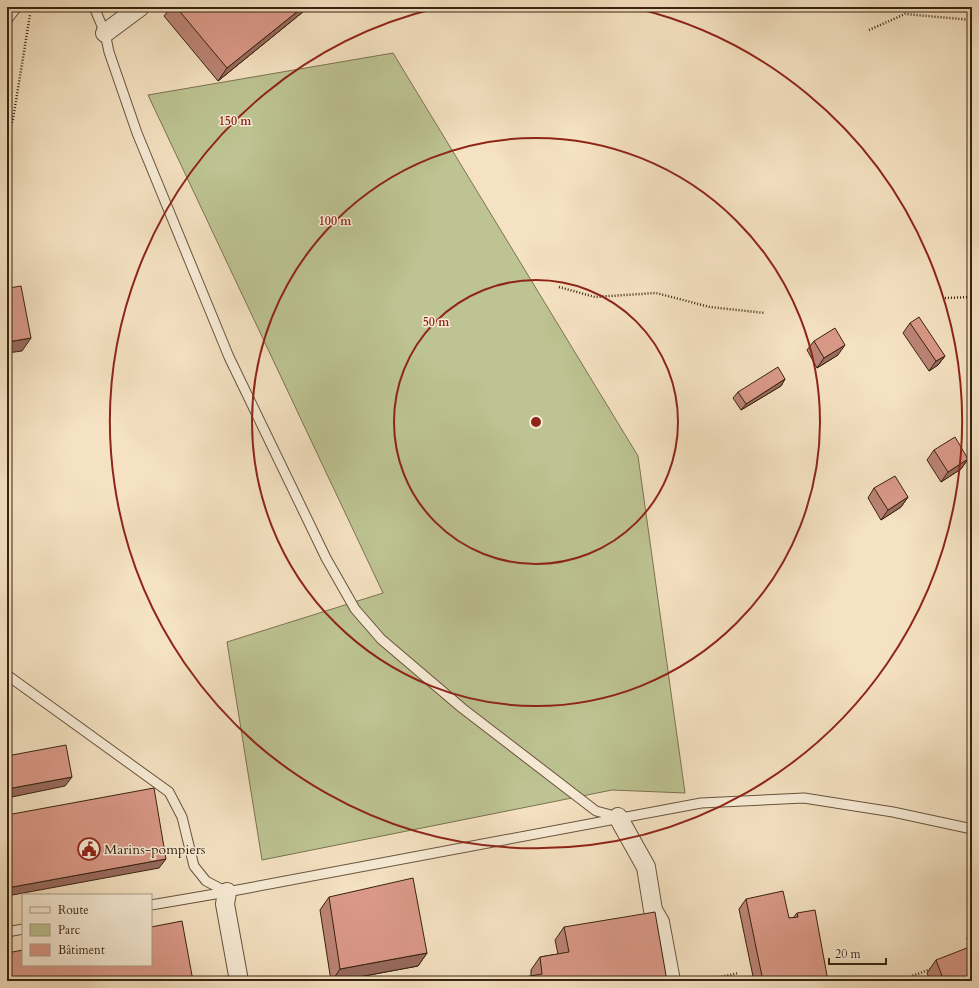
<svg xmlns="http://www.w3.org/2000/svg" width="979" height="988" font-family="Cardo,serif">
<style>
.green{fill:#bdc392;stroke:#7b7351}
.lines{fill:none;stroke-linecap:round;stroke-linejoin:round}
.service-casing{stroke:#68533c;stroke-width:11}
.minor-casing{stroke:#68533c;stroke-width:20}
.path{stroke:#392310;stroke-width:2.5;stroke-dasharray:1 2;stroke-linecap:butt}
.service{stroke:#f8ecd7;stroke-width:9}
.minor{stroke:#f8ecd7;stroke-width:18}
.wall{fill:#bb8475;stroke:#392310}
.shaded-wall{fill:#996b5f;stroke:#392310}
.building{fill:#da9988;stroke:#392310}
.ring{fill:none;stroke:#8f2418;stroke-width:2}
.labels{text-anchor:middle;stroke-width:3;stroke-linejoin:round;paint-order:stroke}
.poi-label{font-size:14px;fill:#392310;stroke:#f8ecd7;text-anchor:start}
.centre{fill:#8f2418;stroke:#f8ecd7;stroke-width:2}
.ring-label{font-size:12px;text-anchor:middle;font-weight:bold;fill:#8f2418;stroke:#f8ecd7;stroke-width:3;stroke-linejoin:round;paint-order:stroke}
</style>
<rect width="100%" height="100%" fill="#f5e2c2"/>
<filter id="stains"><feTurbulence type="fractalNoise" baseFrequency=".005" numOctaves="4"/><feColorMatrix values="0 0 0 0 .2 0 0 0 0 .09 0 0 0 0 .02 0 0 0 .5 -.17"/></filter>
<radialGradient id="worn" r=".72"><stop offset=".6" stop-color="#630" stop-opacity="0"/><stop offset="1" stop-color="#630" stop-opacity=".3"/></radialGradient>
<polygon class="green" points="393,53 638,456 685,793 612,790 262,860 227,642 383,593 148,95"/>
<g class="lines">
<g class="service-casing">
<g id="service">
<polyline points="94,7 105,33 109,52 137,133 229,357 326,558 355,609 381,639 462,708 596,811 615,816"/>
<polyline points="7,20 17,7"/>
<polyline points="7,675 169,792 182,817 194,866 206,881 227,892 701,803 804,798 893,812 972,829"/>
<polyline points="151,905 227,892"/>
<polyline points="7,932 23,929"/>
</g>
</g>
<g class="minor-casing">
<g id="minor">
<polyline points="105,33 140,7"/>
<polyline points="618,817 646,867 653,910 660,922 671,981"/>
<polyline points="227,892 225,904 239,981"/>
</g>
</g>
<g class="path">
<polyline points="869,30 905,14 972,20"/>
<polyline points="7,140 13,119 30,15"/>
<polyline points="559,287 595,297 656,293 710,307 765,313"/>
<polyline points="945,298 972,297"/>
<polyline points="972,935 967,937 972,950"/>
<polyline points="701,981 739,973"/>
<polyline points="914,981 912,976 931,969"/>
</g>
<use href="#service" class="service"/>
<use href="#minor" class="minor"/>
</g>
<g class="wall">
<polygon points="171,7 309,7 218,81 164,16"/>
<polygon points="910,323 945,356 938,365 929,371 903,333"/>
<polygon points="814,341 838,355 817,368 807,350"/>
<polygon points="785,379 781,386 741,410 733,398 738,392"/>
<polygon points="934,450 968,459 961,469 941,482 927,460"/>
<polygon points="874,488 908,497 901,507 881,520 868,498"/>
<polygon points="329,897 427,953 418,966 337,981 331,981 320,910"/>
<polygon points="746,899 789,918 793,918 797,913 828,981 754,981 739,909"/>
<polygon points="564,927 667,981 531,976 531,970 540,957 558,954 555,940"/>
<polygon points="936,960 972,981 930,981 927,973"/>
</g>
<g class="shaded-wall">
<polygon points="303,7 309,7 218,81 227,68"/>
<polygon points="31,338 22,351 7,353 7,342"/>
<polygon points="845,345 838,355 817,368 824,358"/>
<polygon points="945,356 938,365 929,371 936,361"/>
<polygon points="785,379 781,386 741,410 746,404"/>
<polygon points="968,459 961,469 941,482 948,472"/>
<polygon points="908,497 901,507 881,520 888,510"/>
<polygon points="72,777 65,786 7,798 7,789"/>
<polygon points="166,859 159,868 7,896 7,888"/>
<polygon points="427,953 418,966 337,981 332,981 340,969"/>
</g>
<g class="building">
<polygon points="176,7 303,7 227,68"/>
<polygon points="7,272 9,288 21,286 31,338 7,342"/>
<polygon points="919,317 945,356 936,361 910,323"/>
<polygon points="835,328 845,345 824,358 814,341"/>
<polygon points="778,367 785,379 746,404 738,392"/>
<polygon points="955,437 968,459 948,472 934,450"/>
<polygon points="895,476 908,497 888,510 874,488"/>
<polygon points="66,745 72,777 7,789 7,756"/>
<polygon points="154,788 166,859 7,888 7,815"/>
<polygon points="413,878 427,953 340,969 329,897"/>
<polygon points="783,891 789,918 798,917 797,913 815,910 828,981 763,981 746,899"/>
<polygon points="655,912 667,981 502,981 542,974 540,957 569,952 564,927"/>
<polygon points="182,921 193,981 7,981 7,953 23,950 23,965 151,965 151,927"/>
<polygon points="972,946 972,981 944,981 936,960"/>
</g>
<g class="ring">
<circle cx="536" cy="422" r="142"/>
<circle cx="536" cy="422" r="284"/>
<path d="M635 8A426 426 0 1 1 437 8"/>
</g>
<defs>
<g id="civic-ring" transform="scale(1.15)"><circle r="9.5" fill="#f8ecd7" stroke="#8f2418" stroke-width="1.5"/><path d="M-.6-6.5H3V-4.5H.6V-3L4-1V1h2V6H-6V1h2V-1L-.6-3ZM-1.2 2.5V6h2.4V2.5Z" fill="#8f2418"/></g>
</defs>
<g fill-rule="evenodd">
<use href="#civic-ring" x="89" y="849"/>
</g>
<g class="labels">
<g class="poi-label">
<text x="104" y="854">Marins-pompiers</text>
</g>
</g>
<circle cx="536" cy="422" r="6" class="centre"/>
<g class="ring-label">
<text x="235" y="125">150 m</text>
<text x="335" y="225">100 m</text>
<text x="436" y="326">50 m</text>
</g>
<rect width="979" height="988" fill="none" stroke="#f5e2c2" stroke-width="24"/>
<rect x="8" y="8" width="963" height="972" fill="none" stroke="#392310" stroke-width="2"/>
<rect x="12" y="12" width="955" height="964" fill="none" stroke="#392310"/>
<rect x="22" y="894" width="130" height="72" fill="#f8ecd7" stroke="#ac9c87"/>
<rect x="30" y="907" width="20" height="6" fill="#f8ecd7" stroke="#ac9c87"/>
<text x="58" y="914" font-size="12" fill="#392310">Route</text>
<rect x="30" y="924" width="20" height="12" fill="#bdc392" stroke="#ac9c87"/>
<text x="58" y="934" font-size="12" fill="#392310">Parc</text>
<rect x="30" y="944" width="20" height="12" fill="#da9988" stroke="#ac9c87"/>
<text x="58" y="954" font-size="12" fill="#392310">Bâtiment</text>
<path d="M829 958v6h57v-6" fill="none" stroke="#392310" stroke-width="2"/>
<text x="835" y="958" font-size="12" fill="#392310" stroke="#f8ecd7" stroke-width="3" paint-order="stroke">20 m</text>
<rect width="100%" height="100%" filter="url(#stains)"/>
<rect width="100%" height="100%" fill="url(#worn)"/>
</svg>
